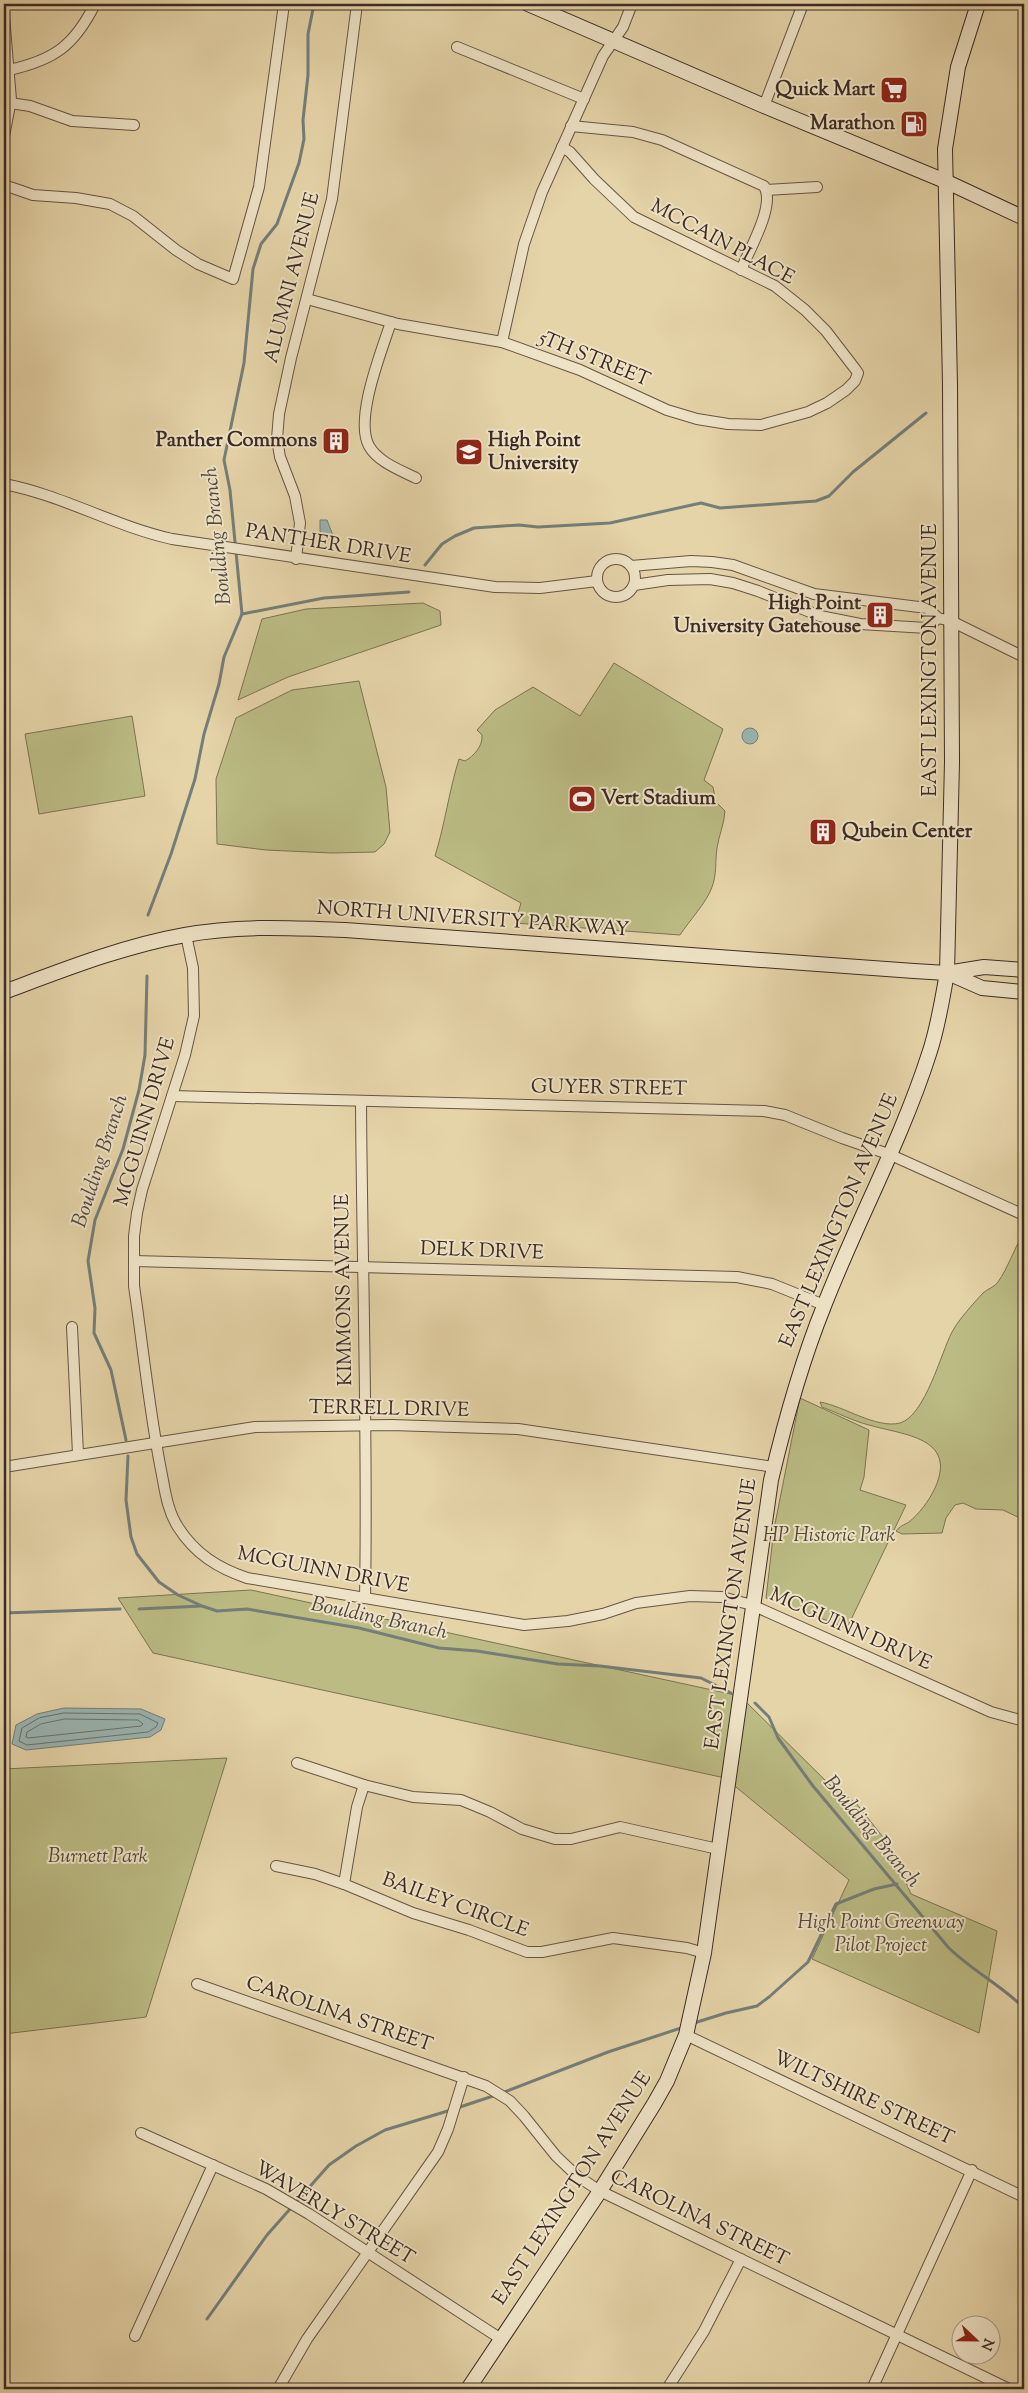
<svg xmlns="http://www.w3.org/2000/svg" width="1028" height="2393" font-family="'Sorts Mill Goudy',serif">
	<style>
		.green { fill: #bbbb83; stroke: #7c7354 }
		.water { fill: #9ab5b3; stroke: #747e7a }
		.lines { fill: none; stroke-linecap: round; stroke-linejoin: round }
		.shore { stroke: #6b706c; stroke-width: 1 }
		.stream { stroke: #747e7a; stroke-width: 3 }
		.minor-casing { stroke: #665546; stroke-width: 12 }
		.secondary-casing { stroke: #3c2b25; stroke-width: 16 }
		.minor { stroke: #eee3c6; stroke-width: 10 }
		.secondary { stroke: #eee3c6; stroke-width: 14 }
		.labels { text-anchor: middle; dominant-baseline: central; stroke-width: 4; stroke-linejoin: round; paint-order: stroke }
		.poi-label { font-size: 20px; font-weight: bold; fill: #3c2b25; stroke: #eee3c6; text-anchor: end }
		.street-label { font-size: 20px; fill: #3c2b25; stroke: #eee3c6 }
		.park-label { font-size: 20px; font-style: italic; fill: #554838; stroke: #eee3c6 }
		.water-label { font-size: 21px; font-style: italic; fill: #4f4741; stroke: #eee3c6 }
	</style>
	<rect width="100%" height="100%" fill="#e5d4a8"/>
	<filter id="stains"><feTurbulence type="fractalNoise" baseFrequency=".004" numOctaves="4"/><feColorMatrix values="0 0 0 0 .2 0 0 0 0 .09 0 0 0 0 .02 0 0 0 .5 -.17"/></filter>
	<radialGradient id="worn" r=".72"><stop offset=".6" stop-color="#630" stop-opacity="0"/><stop offset="1" stop-color="#630" stop-opacity=".3"/></radialGradient>
	<g class="green">
		<path d="M423,603L440,611L441,625L288,677L238,700L262,619L306,609Z"/>
		<path d="M614,663L723,729L704,780L713,787L716,802L725,811C724,825 719,835 717,848C715,861 717,874 712,887C707,902 689,921 680,935L515,923L521,903L435,856C445,824 449,791 459,759L465,761C474,756 483,746 482,735L477,730L495,710L533,687L580,716Z"/>
		<path d="M359,681L386,787L390,832L384,844L375,852L332,853L266,850L217,844L216,779L236,718L292,690Z"/>
		<path d="M132,716L145,796L39,814L25,734Z"/>
		<path d="M1023,1234L1024,1268L1021,1285L1024,1299V1520L1003,1510L976,1509L963,1503L955,1505L946,1518L942,1533L902,1534L896,1531C900,1526 904,1525 909,1522C919,1514 929,1501 935,1488C958,1437 903,1435 869,1425C853,1421 838,1413 822,1407L820,1402C844,1406 876,1429 900,1423C925,1416 941,1353 952,1332C959,1319 973,1304 983,1293C987,1289 995,1287 998,1282C1008,1268 1014,1249 1023,1234Z"/>
		<path d="M800,1398L869,1430L864,1477L860,1490L906,1505L847,1628L766,1598L774,1529Z"/>
		<path d="M251,1590L740,1696L831,1786L856,1803L890,1846L911,1894L997,1931L979,2033L812,1959L849,1880L725,1778L153,1653L118,1598Z"/>
		<path d="M227,1758L146,2017L4,2034V1769Z"/>
	</g>
	<g class="water">
		<path d="M320,520H327L334,538L327,540L320,531Z"/>
		<circle cx="750" cy="736" r="8"/>
		<path d="M64,1708L141,1709L165,1719L161,1730L150,1737L26,1750L12,1744L16,1725L37,1714Z"/>
	</g>
	<g class="lines">
		<g class="shore">
			<path d="M64,1713L140,1714L158,1723L156,1727L148,1732L27,1745L19,1741L22,1728L39,1718Z"/>
			<path d="M65,1719L138,1720L143,1724L141,1726L28,1738L26,1737L27,1732L41,1724Z"/>
		</g>
		<g class="stream">
			<path d="M425,565L442,544L455,536L474,528L519,525L538,527L610,523L701,503L720,508L816,501L829,496L853,472L926,413"/>
			<path d="M242,614L324,598L409,592"/>
			<path d="M148,915L171,854L195,779L204,734L219,684L224,657L242,614L230,490L224,460L244,363L253,269L261,244L277,224L299,163L304,139L303,120L308,75V34L314,4"/>
			<path d="M126,1440L111,1370L94,1333L95,1308L88,1261L95,1220L123,1149L139,1090L145,1055L147,976"/>
			<path d="M128,1456L126,1500L131,1537L137,1554L159,1582L178,1595L202,1606L217,1611L247,1609L359,1628L439,1648L477,1651L558,1664L600,1666L701,1678L731,1693"/>
			<path d="M139,1609L201,1606"/>
			<path d="M4,1613L120,1609"/>
			<path d="M755,1703L769,1717L778,1738L813,1786L948,1947C971,1970 1001,1985 1024,2008"/>
			<path d="M694,2023L726,2013L757,2006L769,1997L808,1962L836,1904L874,1889L897,1884"/>
			<path d="M502,2093L608,2052L684,2027"/>
			<path d="M457,2108L496,2095"/>
			<path d="M207,2319L267,2235L329,2165L356,2146L385,2130L451,2110"/>
		</g>
		<defs>
			<g id="minor">
				<path d="M4,16L11,100L4,136"/>
				<path d="M457,47L584,99"/>
				<path d="M9,70C54,60 74,46 95,4"/>
				<path d="M10,103L30,106L72,121L134,125"/>
				<path d="M764,106L803,4"/>
				<path d="M571,126L633,132L662,140L764,186C776,205 749,250 741,270"/>
				<path d="M4,185L33,195L76,198L110,204L133,216L176,250L198,264L233,279L259,187L284,4"/>
				<path d="M766,190L817,187"/>
				<path d="M307,299L398,324L502,342L580,370L667,410L697,419L728,424L761,425L808,412L827,403L846,390L855,381L858,373L856,370L826,331L805,310L775,286L634,217L594,179L570,152L562,147"/>
				<path d="M391,322C382,350 354,419 369,446C378,462 400,470 416,478"/>
				<path d="M502,342L524,244L542,192L603,56L623,27L632,4"/>
				<path d="M4,484C62,495 114,526 172,539L495,587L540,588L597,581"/>
				<circle cx="616" cy="578" r="19"/>
				<path d="M296,559L300,523L295,496L280,457L277,439L279,414L291,358L332,199L357,4"/>
				<path d="M631,566L691,561L712,562L733,565L814,594L927,608L938,618L951,621L1024,657"/>
				<path d="M634,585L668,580L710,579L733,583L758,591L820,616L860,624L927,628L938,618"/>
				<path d="M186,935L193,968L194,1016L185,1055L142,1190L137,1213L134,1236V1286C143,1347 149,1409 161,1470C165,1490 167,1510 178,1527C195,1554 218,1568 247,1578L524,1625L568,1621L603,1614L636,1603L690,1596L722,1597L752,1605L991,1712L1024,1721"/>
				<path d="M172,1096L764,1111L785,1115L842,1138L891,1155L1024,1215"/>
				<path d="M361,1101C362,1267 368,1433 365,1598"/>
				<path d="M134,1261L737,1277L772,1284L824,1305"/>
				<path d="M72,1327L78,1454"/>
				<path d="M4,1467L255,1427L391,1425L518,1429L774,1467"/>
				<path d="M297,1763L364,1785"/>
				<path d="M276,1866L315,1874L344,1884"/>
				<path d="M704,1953L687,1948L613,1938L542,1952H527L469,1930L413,1913L344,1884L357,1807L364,1785L413,1797L461,1800L490,1812L522,1829L555,1839H571L620,1827L718,1849"/>
				<path d="M197,1984L486,2086L510,2101L524,2116L556,2156L577,2176L600,2191L1009,2389"/>
				<path d="M686,2035L1024,2197"/>
				<path d="M141,2133L266,2189L309,2214L501,2339"/>
				<path d="M135,2336L213,2165"/>
				<path d="M278,2389L307,2339L438,2152L448,2129L464,2077"/>
				<path d="M667,2389L704,2331L741,2259"/>
				<path d="M872,2389L972,2170"/>
			</g>
			<g id="secondary">
				<path d="M528,4L764,106L945,181L1024,218"/>
				<path d="M948,973L982,988L1024,992"/>
				<path d="M4,992C63,970 123,946 185,935C238,925 291,928 345,930L914,971L947,973L984,967L1024,970"/>
				<path d="M468,2389L600,2191L654,2104L667,2081L686,2035L704,1953L771,1480C785,1421 801,1363 824,1306C857,1221 901,1141 929,1054C938,1028 942,1000 947,973L952,762L950,384L945,149L958,67L978,4"/>
			</g>
		</defs>
		<use href="#minor" class="minor-casing"/>
		<use href="#secondary" class="secondary-casing"/>
		<use href="#minor" class="minor"/>
		<use href="#secondary" class="secondary"/>
	</g>
	<defs>
		<symbol id="supermarket-square" viewBox="-11 -11 22 22"><rect x="-9" y="-9" width="18" height="18" rx="4" fill="#8f2418" stroke="#eee3c6"/><path d="M-6-5.5h2.5l.6 2H6L4.5 2H-2.5L-4.4-4H-6ZM-1.5 3.2a1.3 1.3 0 1 0 .1 0ZM3 3.2a1.3 1.3 0 1 0 .1 0Z" fill="#fff"/></symbol>
		<symbol id="fuel-square" viewBox="-11 -11 22 22"><rect x="-9" y="-9" width="18" height="18" rx="4" fill="#8f2418" stroke="#eee3c6"/><path d="M-5.5-6h7V0h2V4h1.3V-2.5L3-4.5l.8-.8L6-3V5H2.5V1h-1V6h-7ZM-4.2-4.7v3.2H.2V-4.7Z" fill="#fff"/></symbol>
		<symbol id="building-square" viewBox="-11 -11 22 22"><rect x="-9" y="-9" width="18" height="18" rx="4" fill="#8f2418" stroke="#eee3c6"/><path d="M-4-6H4V6H1V3H-1V6H-4ZM-2.5-4.3h1.7v1.8h-1.7ZM.8-4.3h1.7v1.8H.8ZM-2.5-1h1.7V.8h-1.7ZM.8-1h1.7V.8H.8Z" fill="#fff"/></symbol>
		<symbol id="university-square" viewBox="-11 -11 22 22"><rect x="-9" y="-9" width="18" height="18" rx="4" fill="#8f2418" stroke="#eee3c6"/><path d="M0-5L7-2L0 1L-7-2ZM-4 1L0 2.5L4 1V4Q0 6-4 4Z" fill="#fff"/></symbol>
		<symbol id="stadium-square" viewBox="-11 -11 22 22"><rect x="-9" y="-9" width="18" height="18" rx="4" fill="#8f2418" stroke="#eee3c6"/><path d="M0-5a6.5 5 0 1 0 0 10a6.5 5 0 1 0 0-10ZM-3.5-1.8h7v3.6h-7Z" fill="#fff"/></symbol>
	</defs>
	<g fill-rule="evenodd">
		<use href="#supermarket-square" x="878" y="74" width="32" height="32"/>
		<use href="#fuel-square" x="898" y="108" width="32" height="32"/>
		<use href="#building-square" x="320" y="425" width="32" height="32"/>
		<use href="#university-square" x="453" y="436" width="32" height="32"/>
		<use href="#building-square" x="864" y="599" width="32" height="32"/>
		<use href="#stadium-square" x="566" y="783" width="32" height="32"/>
		<use href="#building-square" x="807" y="816" width="32" height="32"/>
	</g>
	<g class="labels">
		<g class="poi-label">
			<text x="875" y="90">Quick Mart</text>
			<text x="895" y="124">Marathon</text>
			<text x="317" y="441">Panther Commons</text>
			<text x="488" y="441" text-anchor="start">High Point<tspan x="488" dy="23">University</tspan></text>
			<text x="861" y="604">High Point<tspan x="861" dy="23">University Gatehouse</tspan></text>
			<text x="601" y="799" text-anchor="start">Vert Stadium</text>
			<text x="842" y="832" text-anchor="start">Qubein Center</text>
		</g>
		<g class="street-label">
			<text transform="translate(722 243) rotate(28)">MCCAIN PLACE</text>
			<text transform="translate(293 278) rotate(-76)">ALUMNI AVENUE</text>
			<text transform="translate(594 360) rotate(22)">5TH STREET</text>
			<text transform="translate(328 545) rotate(9)">PANTHER DRIVE</text>
			<text transform="translate(931 660) rotate(-90)">EAST LEXINGTON AVENUE</text>
			<text transform="translate(473 920) rotate(4)">NORTH UNIVERSITY PARKWAY</text>
			<text transform="translate(609 1089) rotate(1)">GUYER STREET</text>
			<text transform="translate(146 1122) rotate(-74)">MCGUINN DRIVE</text>
			<text transform="translate(840 1221) rotate(-67)">EAST LEXINGTON AVENUE</text>
			<text transform="translate(482 1252) rotate(2)">DELK DRIVE</text>
			<text transform="translate(345 1290) rotate(-91)">KIMMONS AVENUE</text>
			<text transform="translate(389 1410) rotate(1)">TERRELL DRIVE</text>
			<text transform="translate(323 1571) rotate(11)">MCGUINN DRIVE</text>
			<text transform="translate(732 1614) rotate(-82)">EAST LEXINGTON AVENUE</text>
			<text transform="translate(850 1630) rotate(24)">MCGUINN DRIVE</text>
			<text transform="translate(455 1906) rotate(20)">BAILEY CIRCLE</text>
			<text transform="translate(339 2015) rotate(19)">CAROLINA STREET</text>
			<text transform="translate(863 2099) rotate(25)">WILTSHIRE STREET</text>
			<text transform="translate(573 2189) rotate(-57)">EAST LEXINGTON AVENUE</text>
			<text transform="translate(334 2214) rotate(31)">WAVERLY STREET</text>
			<text transform="translate(699 2219) rotate(26)">CAROLINA STREET</text>
		</g>
		<g class="park-label">
			<text x="829" y="1536">HP Historic Park</text>
			<text x="98" y="1857">Burnett Park</text>
			<text x="881" y="1923">High Point Greenway<tspan x="881" dy="23">Pilot Project</tspan></text>
		</g>
		<g class="water-label">
			<text transform="translate(218 536) rotate(-96)">Boulding Branch</text>
			<text transform="translate(101 1161) rotate(-72)">Boulding Branch</text>
			<text transform="translate(379 1619) rotate(12)">Boulding Branch</text>
			<text transform="translate(871 1832) rotate(50)">Boulding Branch</text>
		</g>
	</g>
	<rect width="1028" height="2393" fill="none" stroke="#e5d4a8" stroke-width="20"/>
	<rect x="5" y="5" width="1018" height="2383" fill="none" stroke="#3c2b25" stroke-width="2.5"/>
	<rect x="10" y="10" width="1008" height="2373" fill="none" stroke="#3c2b25"/>
	<g transform="translate(976 2340) rotate(112)"><circle r="24" fill="#eee3c6" stroke="#a79986"/>
	<path d="M0-4L9 19L0 12L-9 19Z" fill="#8f2418"/>
	<text y="-8" font-size="14" font-weight="bold" text-anchor="middle" fill="#3c2b25">N</text>
	</g>
	<rect width="100%" height="100%" filter="url(#stains)"/>
	<rect width="100%" height="100%" fill="url(#worn)"/>
</svg>
